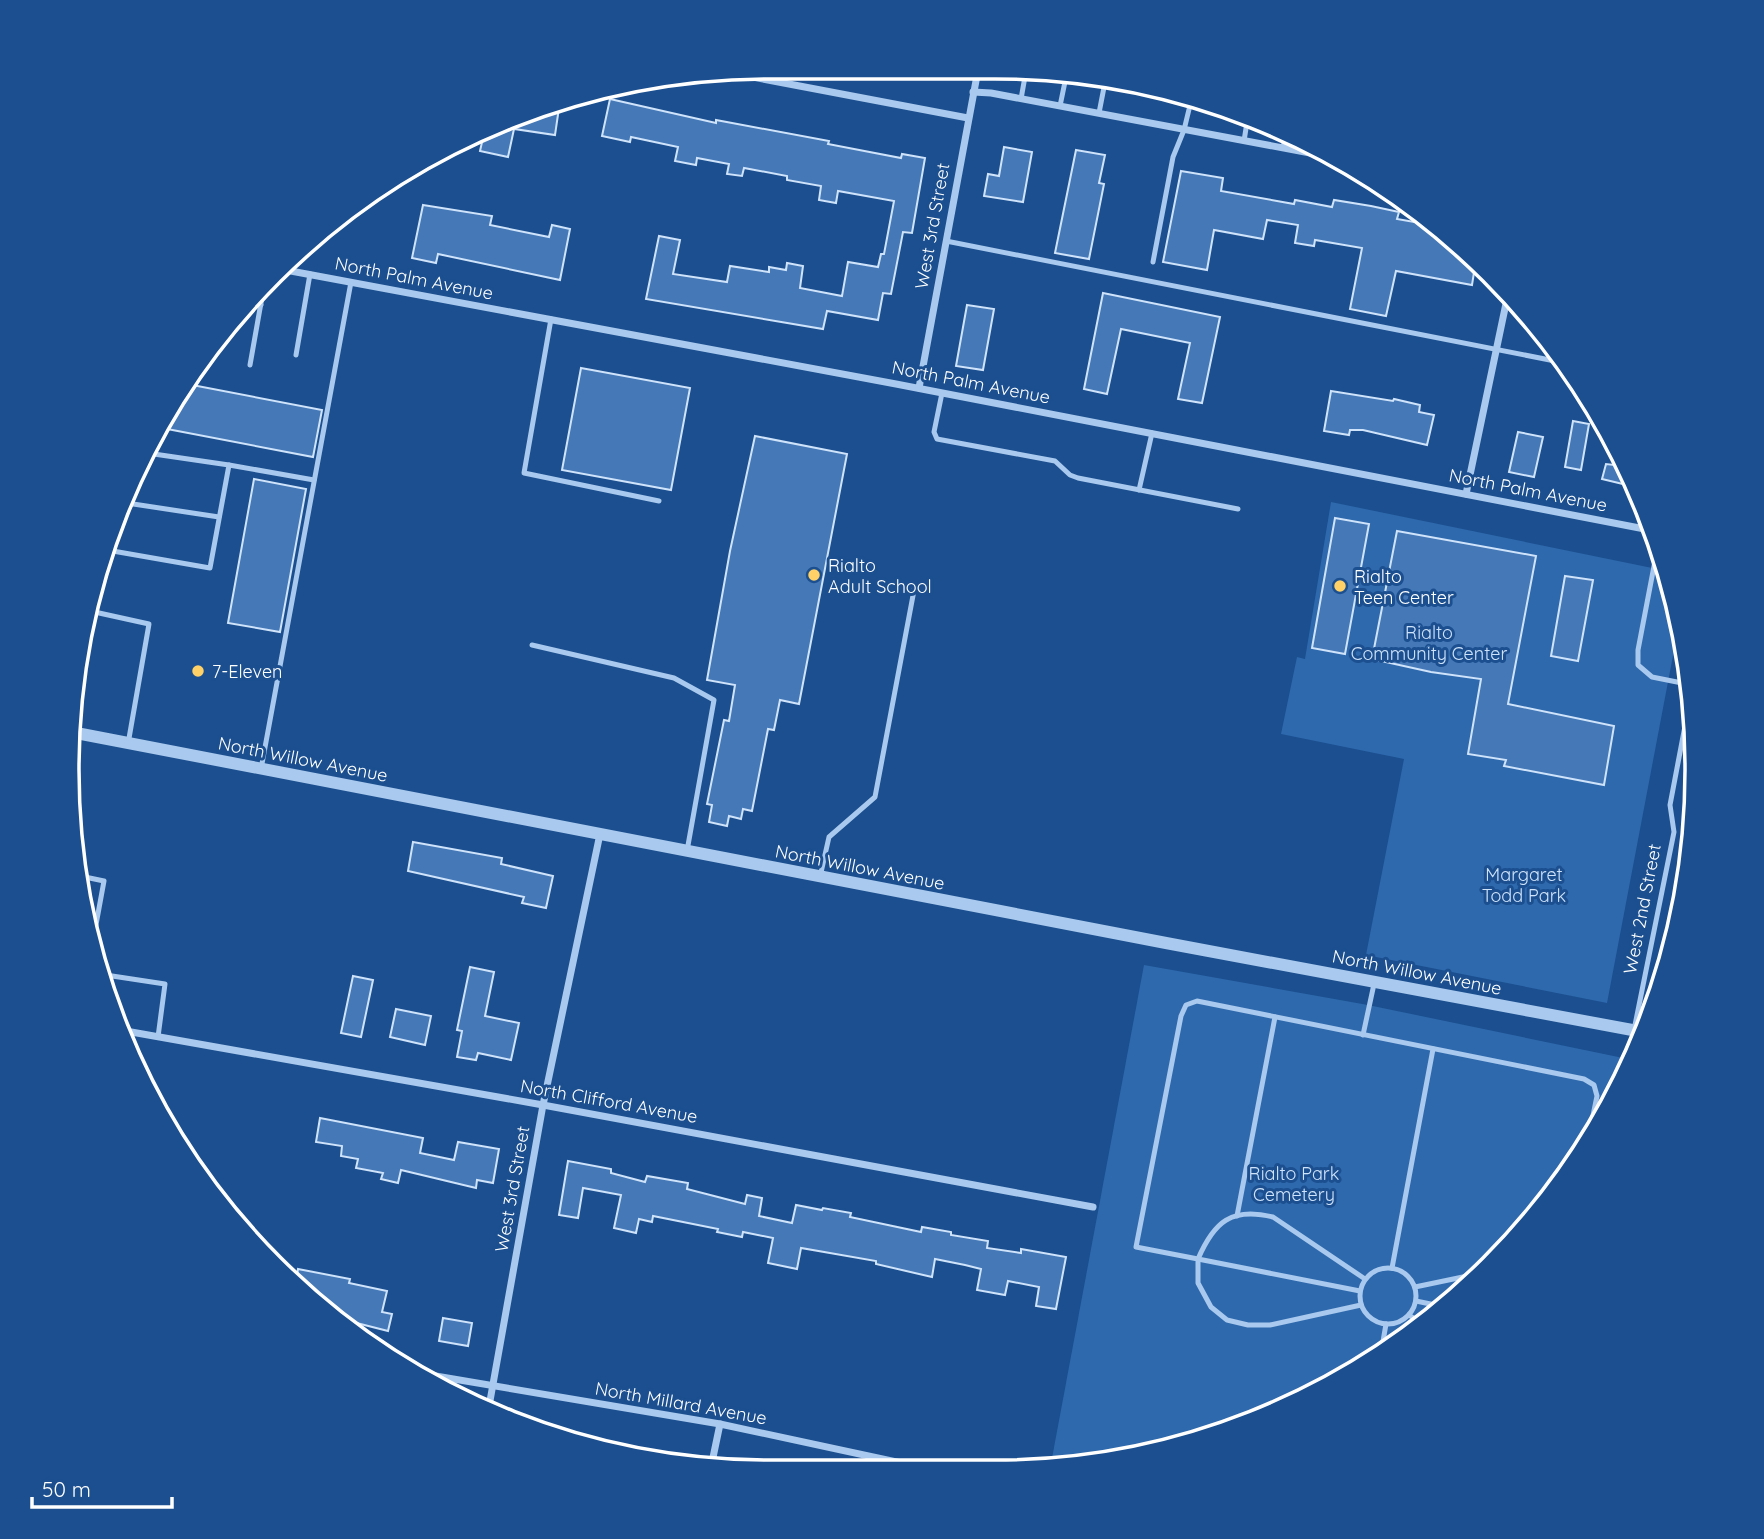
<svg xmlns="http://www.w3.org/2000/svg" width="1764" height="1539" font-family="Quicksand,sans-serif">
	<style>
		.green { fill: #2e69ad }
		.building { fill: #4478b7; stroke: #cfe3fa; stroke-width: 2 }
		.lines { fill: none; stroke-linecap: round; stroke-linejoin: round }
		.service { stroke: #a9c9ee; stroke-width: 5 }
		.minor { stroke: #a9c9ee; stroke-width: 7 }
		.tertiary { stroke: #a9c9ee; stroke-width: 12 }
		.poi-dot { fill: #ffd166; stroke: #1b4f8f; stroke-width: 2.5 }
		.labels { text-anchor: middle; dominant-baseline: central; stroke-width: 6; stroke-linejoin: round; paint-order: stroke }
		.street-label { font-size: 18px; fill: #fff; stroke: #1b4f8f }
		.poi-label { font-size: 18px; fill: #fff; stroke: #1b4f8f; text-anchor: start }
		.park-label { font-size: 18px; fill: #cfe3fa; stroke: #1b4f8f }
		.rim { fill: none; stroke: #fff; stroke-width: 3.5 }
	</style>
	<rect width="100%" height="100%" fill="#1b4f8f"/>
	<g class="green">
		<path d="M1331,502L1667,571L1679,624L1607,1003L1366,955L1404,759L1281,734L1297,657L1305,659Z"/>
		<path d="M1144,965L1368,1005L1633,1060L1625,1081L1552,1198L1458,1298L1346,1379L1220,1435L1050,1469Z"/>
	</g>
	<g class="building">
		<path d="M610,99L716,123V120L829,141L828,144L901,158L902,154L925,158L912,233L903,232L891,294L883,293L878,320L827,311L823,329L646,299L659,236L680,240L673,274L727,282L730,266L769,272V267L786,270L787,263L803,266L800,288L842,296L848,262L878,267L881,254H884L894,201L838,191L836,203L819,200L821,186L787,180V176L744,168L742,176L727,174L729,164L697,158L696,165L675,161L678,147L631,137L630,142L602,136Z"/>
		<path d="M560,101L555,135L514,129L508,157L480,151L485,129Z"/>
		<path d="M1004,147L1032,152L1023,202L984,196L988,174L999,176Z"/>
		<path d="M1076,150L1105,155L1099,183L1104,184L1089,259L1055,253Z"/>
		<path d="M1181,171L1223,178L1221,191L1294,204L1295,200L1332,207L1334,200L1371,206L1399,212L1397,219L1437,226L1458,241L1476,260L1472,285L1396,271L1386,316L1350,309L1362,248L1315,240L1314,246L1295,243L1298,225L1267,220L1263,239L1214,230L1207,270L1163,262Z"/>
		<path d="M423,205L492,216L490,225L549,237L552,225L570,229L560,280L438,254L436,263L412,258Z"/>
		<path d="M1103,293L1220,317L1202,403L1178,399L1190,343L1121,329L1107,394L1084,389Z"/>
		<path d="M967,305L994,309L983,370L956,366Z"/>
		<path d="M581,368L690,388L671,490L562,470Z"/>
		<path d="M187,384L322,410L313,457L162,428Z"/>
		<path d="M1331,391L1393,401L1394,399L1420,405L1419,412L1434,415L1427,445L1363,430H1350L1349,435L1324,431Z"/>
		<path d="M1573,421L1589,424L1581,470L1565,467Z"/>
		<path d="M1518,432L1543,437L1534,477L1509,472Z"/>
		<path d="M755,436L847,454L799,704L780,700L774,730L768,729L752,811L743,809L741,819L729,816L727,826L709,822L712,805L707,804L724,720L729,721L735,685L707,680L730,551Z"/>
		<path d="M1618,447L1630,471L1627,485L1602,479L1606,464L1614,465Z"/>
		<path d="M254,479L306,489L280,632L228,623Z"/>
		<path d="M1335,518L1369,524L1345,654L1312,648Z"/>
		<path d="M1397,531L1536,556L1508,704L1614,726L1604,785L1504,766L1506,760L1468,754L1481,679L1431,672L1372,659Z"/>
		<path d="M1565,576L1593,580L1578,661L1551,656Z"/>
		<path d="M413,842L502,858L501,864L553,876L546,908L522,903L524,897L408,871Z"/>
		<path d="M470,967L494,972L485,1016L519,1023L511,1060L478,1053L476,1060L457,1057L462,1031L457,1030Z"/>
		<path d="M353,976L373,980L361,1037L341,1033Z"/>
		<path d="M396,1009L431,1016L425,1045L390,1037Z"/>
		<path d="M320,1118L423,1138L420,1153L454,1160L458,1142L499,1149L493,1183L477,1180L476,1188L401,1170L398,1183L381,1179L383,1173L356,1168L358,1159L341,1156L342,1146L316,1142Z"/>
		<path d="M568,1161L611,1169V1173L645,1182L647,1176L688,1183L687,1189L745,1204L747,1195L762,1198L759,1216L792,1223L796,1205L822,1210L823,1208L851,1213L850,1217L921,1232L922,1227L951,1232V1235L988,1241L987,1248L1021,1253V1249L1066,1257L1056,1309L1036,1306L1039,1287L1008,1281L1005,1295L977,1290L981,1269L965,1265L935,1259L932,1277L876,1264V1261L801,1248L797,1269L768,1263L773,1238L743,1232L742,1237L717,1232L718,1229L653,1216L652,1222L639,1219L636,1233L614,1228L621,1195L583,1188L578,1218L559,1215Z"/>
		<path d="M298,1269L350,1279L349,1283L387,1291L382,1312L392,1314L388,1331L337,1318L296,1282Z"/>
		<path d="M443,1318L472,1323L468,1346L439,1341Z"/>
	</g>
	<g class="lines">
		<g class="service">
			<path d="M1021,99L1026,71"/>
			<path d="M1060,106L1067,72"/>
			<path d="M1099,113L1106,77"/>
			<path d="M1244,141L1248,116"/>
			<path d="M1283,148L1286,133"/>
			<path d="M946,241L1565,363"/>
			<path d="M1153,262L1173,157L1184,130L1192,97"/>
			<path d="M291,271L293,254"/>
			<path d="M250,301L261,305"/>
			<path d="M551,319L524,473L659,501"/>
			<path d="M296,355L310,274"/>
			<path d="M250,365L264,286"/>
			<path d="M942,393L934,432L937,439L1055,461L1070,475L1078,478L1238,509"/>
			<path d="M229,465L314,480"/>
			<path d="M1139,490L1152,433"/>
			<path d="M120,502L219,517"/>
			<path d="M1659,540L1638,650V665L1652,677L1692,685"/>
			<path d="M107,550L210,568L229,465L147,453"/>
			<path d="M90,611L149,624L128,744"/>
			<path d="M532,645L674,678L714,700L687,851"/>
			<path d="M261,769L351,282"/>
			<path d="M80,876L104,881L93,941"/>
			<path d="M820,877L829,837L875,797L915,585"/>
			<path d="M99,974L165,984L158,1037"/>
			<path d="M1634,1030L1674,832L1670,805L1685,726L1693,712"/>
			<path d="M1363,1035L1374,984"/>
			<path d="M1237,1216L1275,1017"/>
			<circle cx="1388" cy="1296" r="28"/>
			<path d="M1392,1268L1433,1049"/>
			<path d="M1415,1287L1482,1273"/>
			<path d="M1360,1291L1198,1259C1214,1222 1231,1207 1273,1217L1365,1279"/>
			<path d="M1416,1301L1445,1307"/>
			<path d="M1361,1305L1270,1325H1248L1227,1320L1211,1307L1198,1283V1259L1136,1247L1181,1016L1186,1005L1197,1001L1584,1079L1594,1085L1597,1096L1588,1140"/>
			<path d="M1409,1315L1422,1324"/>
			<path d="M1381,1353L1386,1324"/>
		</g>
		<g class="minor">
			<path d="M726,72L968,118"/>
			<path d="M973,92L991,93L1342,159"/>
			<path d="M280,269L896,384L1655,531"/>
			<path d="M919,388L978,70"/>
			<path d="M1466,494L1508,294"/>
			<path d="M120,1030L543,1105L1093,1207"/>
			<path d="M412,1372L720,1424L943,1472"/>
			<path d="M488,1412L543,1105L600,834"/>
			<path d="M711,1467L720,1424"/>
		</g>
		<path class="tertiary" d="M71,732L1166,943L1643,1032"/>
	</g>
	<g class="poi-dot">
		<circle cx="814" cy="575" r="7"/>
		<circle cx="1340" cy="586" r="7"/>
		<circle cx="198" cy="671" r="7"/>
	</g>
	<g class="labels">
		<g class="street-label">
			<text transform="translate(932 226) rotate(-80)">West 3rd Street</text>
			<text transform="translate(414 278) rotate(11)">North Palm Avenue</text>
			<text transform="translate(971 382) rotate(11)">North Palm Avenue</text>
			<text transform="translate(1528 490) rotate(11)">North Palm Avenue</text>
			<text transform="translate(303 759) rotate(11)">North Willow Avenue</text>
			<text transform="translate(860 867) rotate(11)">North Willow Avenue</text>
			<text transform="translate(1642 909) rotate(-79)">West 2nd Street</text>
			<text transform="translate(1417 972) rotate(11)">North Willow Avenue</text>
			<text transform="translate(609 1101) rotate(10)">North Clifford Avenue</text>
			<text transform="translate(512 1189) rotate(-80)">West 3rd Street</text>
			<text transform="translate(681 1403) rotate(10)">North Millard Avenue</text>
		</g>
		<g class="poi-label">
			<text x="828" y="565">Rialto<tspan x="828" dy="21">Adult School</tspan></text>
			<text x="1354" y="576">Rialto<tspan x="1354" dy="21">Teen Center</tspan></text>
			<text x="212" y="671">7-Eleven</text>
		</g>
		<g class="park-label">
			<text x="1429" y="632">Rialto<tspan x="1429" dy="21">Community Center</tspan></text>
			<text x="1524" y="874">Margaret<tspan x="1524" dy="21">Todd Park</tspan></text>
			<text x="1294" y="1173">Rialto Park<tspan x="1294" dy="21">Cemetery</tspan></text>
		</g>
	</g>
	<path d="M0 0H1764V1539H0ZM769 79H995A690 690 0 0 1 1685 769V770A690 690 0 0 1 995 1460H769A690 690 0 0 1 79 770V769A690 690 0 0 1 769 79Z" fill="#1b4f8f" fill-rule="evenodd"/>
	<path class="rim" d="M769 79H995A690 690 0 0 1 1685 769V770A690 690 0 0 1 995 1460H769A690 690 0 0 1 79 770V769A690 690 0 0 1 769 79Z"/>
	<path d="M32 1497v10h140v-10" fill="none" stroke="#ffffff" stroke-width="3.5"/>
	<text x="42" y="1497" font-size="21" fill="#ffffff" stroke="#1b4f8f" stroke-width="5" paint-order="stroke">50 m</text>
</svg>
